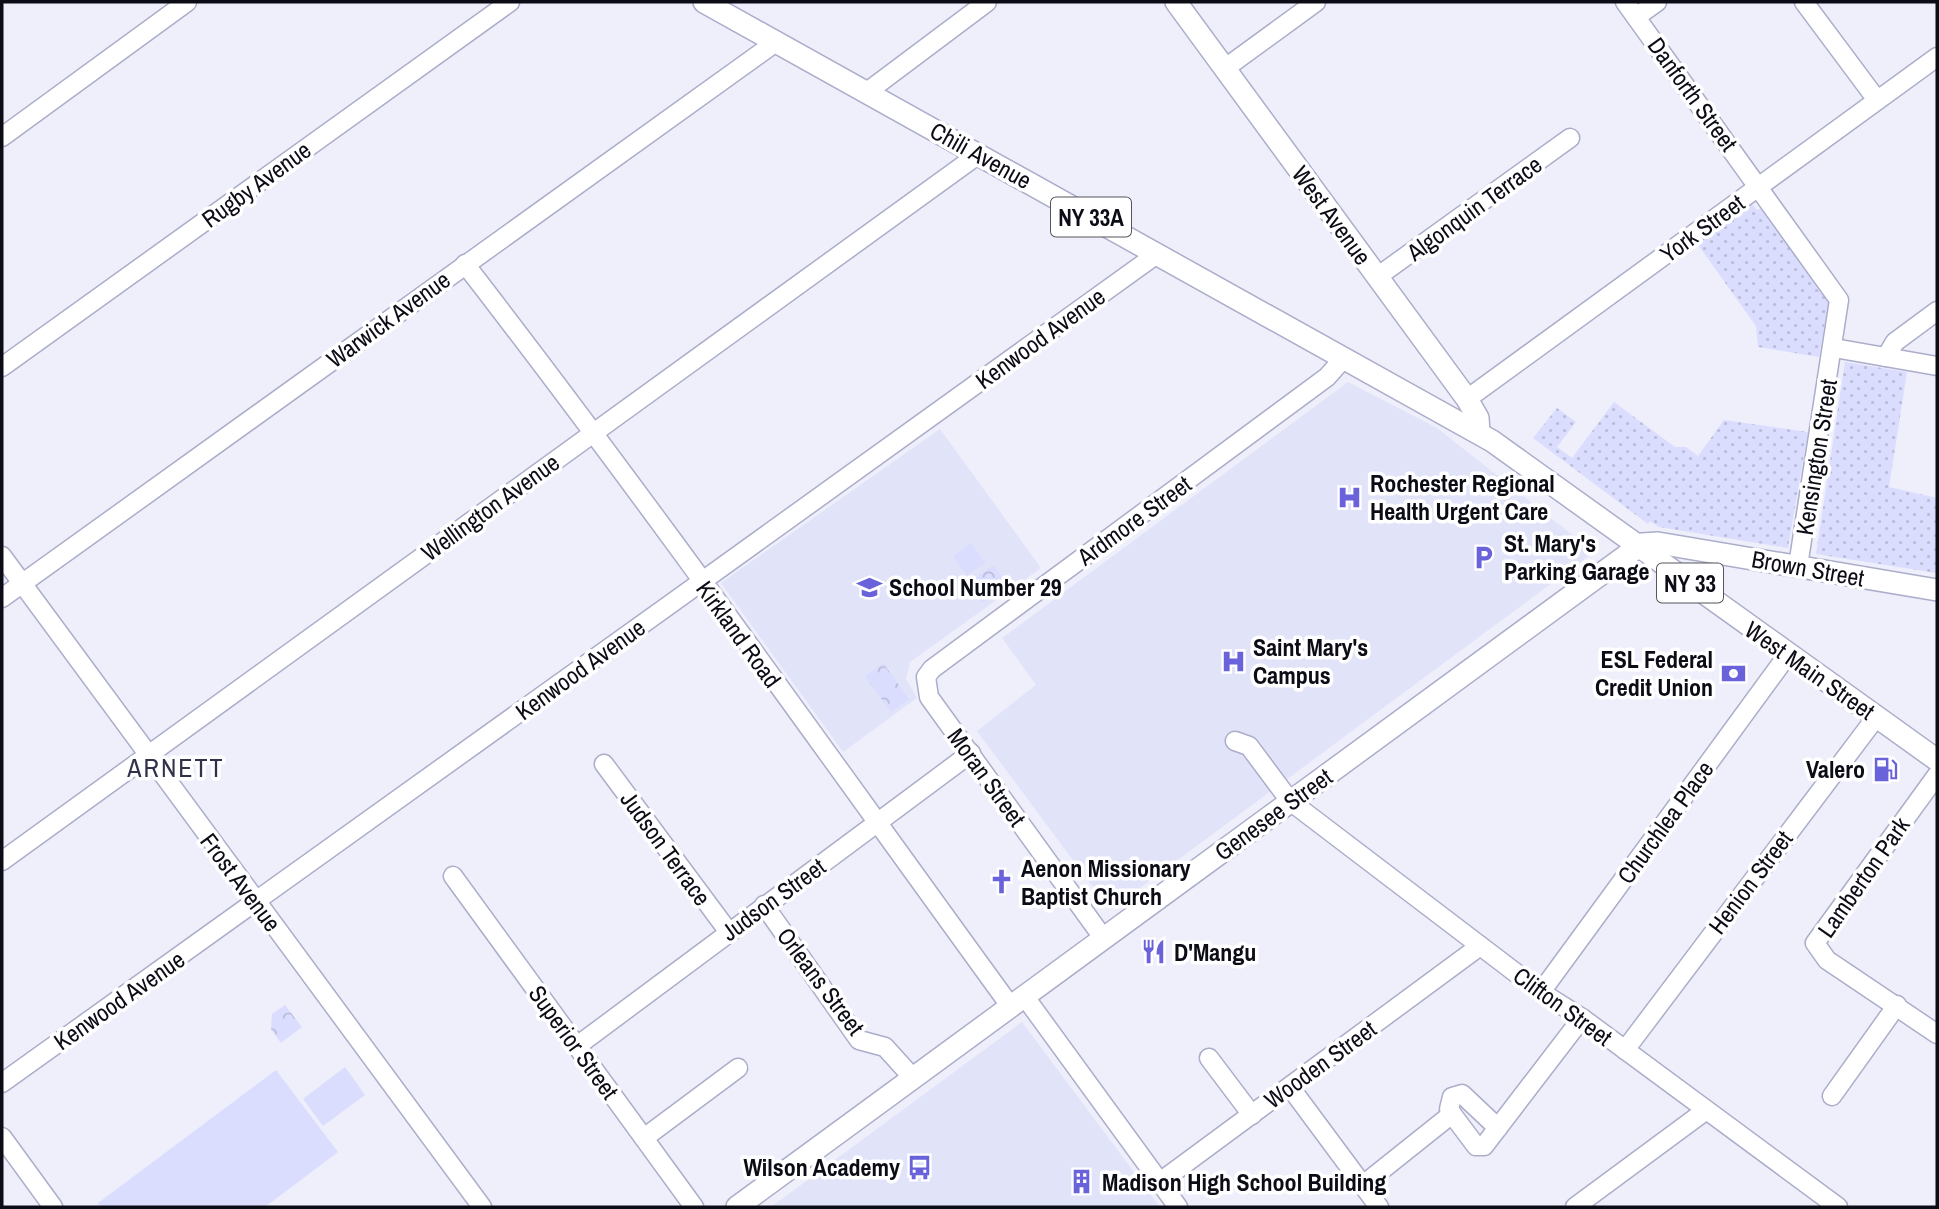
<svg xmlns="http://www.w3.org/2000/svg" width="1939" height="1209" font-family="'Archivo Narrow',sans-serif">
	<style>
		.built { fill: #e1e3f9 }
		.grass { fill: url(#grass-dots) }
		.park { fill: url(#park-crowns) }
		.garden { fill: #daddfe }
		.lines { fill: none; stroke-linecap: round; stroke-linejoin: round }
		.minor-casing { stroke: #abadca; stroke-width: 21 }
		.major-casing { stroke: #abadca; stroke-width: 24 }
		.minor { stroke: #fff; stroke-width: 18 }
		.major { stroke: #fff; stroke-width: 21 }
		.labels { text-anchor: middle; dominant-baseline: central; stroke-width: 7; stroke-linejoin: round; paint-order: stroke }
		.shield { fill: #fff; stroke: #55555c; stroke-width: 2 }
		.shield-label { font-size: 23px; font-weight: bold; fill: #0c0c16 }
		.street-label { font-size: 24px; fill: #0c0c16; stroke: #fff }
		.poi-label { font-size: 24px; font-weight: bold; fill: #0c0c16; stroke: #fff; text-anchor: start }
		.neighbourhood-label { font-size: 26px; letter-spacing: 2px; fill: #313249; stroke: #fff }
	</style>
	<defs>
		<pattern id="grass-dots" width="8" height="8" patternUnits="userSpaceOnUse" patternTransform="scale(1.75)"><rect width="8" height="8" fill="#daddfe"/><path d="M2 2h.1M6 6h.1" fill="none" stroke="#babcd9" stroke-width="1.8" stroke-linecap="round"/></pattern>
		<pattern id="park-crowns" width="20" height="18" patternUnits="userSpaceOnUse" patternTransform="scale(1.75)"><rect width="20" height="18" fill="#daddfe"/><path d="M2 6a3 3 0 1 1 6 0M12 15a3 3 0 1 1 6 0" fill="none" stroke="#babcd9"/></pattern>
	</defs>
	<rect width="100%" height="100%" fill="#eeeffb"/>
	<g class="built">
		<path d="M1348,382L1437,428L1594,552L1110,910L977,731L1036,685L1002,638Z"/>
		<path d="M940,429L1041,568L910,662L906,679L917,698L843,752L721,583Z"/>
		<path d="M1022,1022L1160,1207H771Z"/>
	</g>
	<g class="grass">
		<path d="M1750,202L1757,210L1764,207L1829,299L1819,357L1758,347L1756,326L1696,242Z"/>
		<path d="M1845,362L1907,372L1889,487L1937,498L1936,573L1816,554Z"/>
		<path d="M1614,402L1675,447H1686L1698,456L1724,420L1808,432L1788,548L1659,527L1650,521L1648,524L1533,438L1557,408L1576,422L1557,447L1572,458Z"/>
	</g>
	<g class="park">
		<path d="M994,565L1008,586L982,603L969,582Z"/>
		<path d="M883,663L909,699L891,712L865,676Z"/>
		<path d="M285,1005L302,1027L281,1043L271,1029L272,1014Z"/>
	</g>
	<g class="garden">
		<path d="M971,543L985,563L967,575L953,556Z"/>
		<path d="M345,1067L365,1095L323,1126L303,1099Z"/>
		<path d="M276,1070L338,1152L265,1207H100L98,1203Z"/>
	</g>
	<g class="lines">
		<defs>
			<g id="minor">
				<path d="M1625,2L1839,300L1798,566"/>
				<path d="M1804,2L1877,100"/>
				<path d="M1636,17L1657,2"/>
				<path d="M1224,69L1316,2"/>
				<path d="M867,92L987,2"/>
				<path d="M2,137L187,2"/>
				<path d="M465,264C653,507 830,758 1011,1007"/>
				<path d="M1377,277L1570,138"/>
				<path d="M1834,348L1937,366"/>
				<path d="M1886,357L1895,342L1937,311"/>
				<path d="M2,367L510,2"/>
				<path d="M1467,399L1937,57"/>
				<path d="M2,556L482,1207"/>
				<path d="M2,598L776,42"/>
				<path d="M1235,741L1249,746L1290,801L1541,992L1582,1018L1838,1207"/>
				<path d="M604,764L728,931"/>
				<path d="M1937,775L1815,943L1827,960L1937,1034"/>
				<path d="M2,861L979,154"/>
				<path d="M453,876L694,1207"/>
				<path d="M764,905L859,1040L885,1047L913,1078"/>
				<path d="M1104,939L929,697L926,677L932,669L1327,377L1344,358"/>
				<path d="M1541,992L1789,653"/>
				<path d="M1025,997L1178,1207"/>
				<path d="M577,1046L971,753"/>
				<path d="M1625,1050L1877,716"/>
				<path d="M1209,1058L1252,1115"/>
				<path d="M2,1083C388,809 772,530 1157,254"/>
				<path d="M1290,1087L1379,1207"/>
				<path d="M1832,1096L1897,1005"/>
				<path d="M1452,1114L1449,1109L1452,1097L1462,1094L1498,1128"/>
				<path d="M2,1137L53,1207"/>
				<path d="M644,1138L738,1068"/>
				<path d="M1160,1182L1480,946"/>
				<path d="M1363,1185L1452,1114L1476,1146H1484L1582,1018"/>
				<path d="M1575,1207L1705,1111"/>
			</g>
			<g id="major">
				<path d="M704,2L1492,441L1937,760"/>
				<path d="M1176,2L1467,399L1478,418L1479,432"/>
				<path d="M737,1207L1642,544L1658,543L1937,590"/>
			</g>
		</defs>
		<use href="#minor" class="minor-casing"/>
		<use href="#major" class="major-casing"/>
		<use href="#minor" class="minor"/>
		<use href="#major" class="major"/>
	</g>
	<defs>
		<symbol id="hospital-bare" viewBox="-9 -9 18 18"><path d="M-5-5h3v3.5h4V-5h3V5h-3V1.5h-4V5h-3Z" fill="#6a62db" stroke="#fff" stroke-width="2.5" paint-order="stroke"/></symbol>
		<symbol id="parking-bare" viewBox="-9 -9 18 18"><path d="M-3.5-5.5H1a3.5 3.5 0 0 1 0 7H-1V5.5H-3.5ZM-1-3.4V-.6H.8a1.4 1.4 0 0 0 0-2.8Z" fill="#6a62db" stroke="#fff" stroke-width="2.5" paint-order="stroke"/></symbol>
		<symbol id="school-bare" viewBox="-9 -9 18 18"><path d="M0-5L7-2L0 1L-7-2ZM-4 1L0 2.5L4 1V4Q0 6-4 4Z" fill="#6a62db" stroke="#fff" stroke-width="2.5" paint-order="stroke"/></symbol>
		<symbol id="bank-bare" viewBox="-9 -9 18 18"><path d="M-6-4H6V4H-6ZM0-2.3a2.3 2.3 0 1 0 0 4.6a2.3 2.3 0 1 0 0-4.6Z" fill="#6a62db" stroke="#fff" stroke-width="2.5" paint-order="stroke"/></symbol>
		<symbol id="fuel-bare" viewBox="-9 -9 18 18"><path d="M-5.5-6h7V0h2V4h1.3V-2.5L3-4.5l.8-.8L6-3V5H2.5V1h-1V6h-7ZM-4.2-4.7v3.2H.2V-4.7Z" fill="#6a62db" stroke="#fff" stroke-width="2.5" paint-order="stroke"/></symbol>
		<symbol id="church-bare" viewBox="-9 -9 18 18"><path d="M-1.2-6h2.4v3.5h3.3v2.4h-3.3V6h-2.4V-.1h-3.3v-2.4h3.3Z" fill="#6a62db" stroke="#fff" stroke-width="2.5" paint-order="stroke"/></symbol>
		<symbol id="restaurant-bare" viewBox="-9 -9 18 18"><path d="M-5-6h1v4h1v-4h1v4h1v-4h1v5L-1.5 .5V6h-2V.5L-5-1ZM5-6V6H3V1.5H1.5Q1.5-4 5-6Z" fill="#6a62db" stroke="#fff" stroke-width="2.5" paint-order="stroke"/></symbol>
		<symbol id="bus-bare" viewBox="-9 -9 18 18"><path d="M-5-6H5V4H4V6H2V4H-2V6H-4V4H-5ZM-3.5-4V0h7V-4ZM-3.5 1.2v1.5H-2V1.2ZM2 1.2v1.5H3.5V1.2Z" fill="#6a62db" stroke="#fff" stroke-width="2.5" paint-order="stroke"/></symbol>
		<symbol id="building-bare" viewBox="-9 -9 18 18"><path d="M-4-6H4V6H1V3H-1V6H-4ZM-2.5-4.3h1.7v1.8h-1.7ZM.8-4.3h1.7v1.8H.8ZM-2.5-1h1.7V.8h-1.7ZM.8-1h1.7V.8H.8Z" fill="#6a62db" stroke="#fff" stroke-width="2.5" paint-order="stroke"/></symbol>
	</defs>
	<g fill-rule="evenodd">
		<use href="#hospital-bare" x="1332" y="480" width="35" height="35"/>
		<use href="#parking-bare" x="1466" y="540" width="35" height="35"/>
		<use href="#school-bare" x="852" y="570" width="35" height="35"/>
		<use href="#hospital-bare" x="1216" y="644" width="35" height="35"/>
		<use href="#bank-bare" x="1716" y="656" width="35" height="35"/>
		<use href="#fuel-bare" x="1868" y="752" width="35" height="35"/>
		<use href="#church-bare" x="984" y="864" width="35" height="35"/>
		<use href="#restaurant-bare" x="1136" y="934" width="35" height="35"/>
		<use href="#bus-bare" x="902" y="1150" width="35" height="35"/>
		<use href="#building-bare" x="1064" y="1164" width="35" height="35"/>
	</g>
	<g class="labels">
		<g class="shield">
			<rect x="1051" y="197.5" width="80" height="39" rx="5"/>
			<rect x="1657" y="563.5" width="66" height="39" rx="5"/>
		</g>
		<g class="shield-label">
			<text x="1091" y="217">NY 33A</text>
			<text x="1690" y="583">NY 33</text>
		</g>
		<g class="street-label">
			<text transform="translate(1693 94) rotate(54)">Danforth Street</text>
			<text transform="translate(981 155) rotate(29)">Chili Avenue</text>
			<text transform="translate(256 184) rotate(-36)">Rugby Avenue</text>
			<text transform="translate(1474 208) rotate(-36)">Algonquin Terrace</text>
			<text transform="translate(1332 215) rotate(54)">West Avenue</text>
			<text transform="translate(1702 228) rotate(-36)">York Street</text>
			<text transform="translate(388 319) rotate(-36)">Warwick Avenue</text>
			<text transform="translate(1040 338) rotate(-36)">Kenwood Avenue</text>
			<text transform="translate(1816 457) rotate(-81)">Kensington Street</text>
			<text transform="translate(490 507) rotate(-36)">Wellington Avenue</text>
			<text transform="translate(1134 520) rotate(-36)">Ardmore Street</text>
			<text transform="translate(1808 568) rotate(10)">Brown Street</text>
			<text transform="translate(739 634) rotate(54)">Kirkland Road</text>
			<text transform="translate(580 669) rotate(-36)">Kenwood Avenue</text>
			<text transform="translate(1810 670) rotate(35)">West Main Street</text>
			<text transform="translate(987 777) rotate(54)">Moran Street</text>
			<text transform="translate(1273 814) rotate(-36)">Genesee Street</text>
			<text transform="translate(1665 822) rotate(-54)">Churchlea Place</text>
			<text transform="translate(666 848) rotate(54)">Judson Terrace</text>
			<text transform="translate(1863 877) rotate(-55)">Lamberton Park</text>
			<text transform="translate(241 882) rotate(53)">Frost Avenue</text>
			<text transform="translate(1750 882) rotate(-53)">Henion Street</text>
			<text transform="translate(773 899) rotate(-36)">Judson Street</text>
			<text transform="translate(821 981) rotate(53)">Orleans Street</text>
			<text transform="translate(119 1000) rotate(-35)">Kenwood Avenue</text>
			<text transform="translate(1563 1006) rotate(36)">Clifton Street</text>
			<text transform="translate(574 1042) rotate(54)">Superior Street</text>
			<text transform="translate(1320 1064) rotate(-36)">Wooden Street</text>
		</g>
		<g class="poi-label">
			<text x="1370" y="483">Rochester Regional<tspan x="1370" dy="28">Health Urgent Care</tspan></text>
			<text x="1504" y="543">St. Mary's<tspan x="1504" dy="28">Parking Garage</tspan></text>
			<text x="889" y="587">School Number 29</text>
			<text x="1253" y="647">Saint Mary's<tspan x="1253" dy="28">Campus</tspan></text>
			<text x="1713" y="659" text-anchor="end">ESL Federal<tspan x="1713" dy="28">Credit Union</tspan></text>
			<text x="1865" y="769" text-anchor="end">Valero</text>
			<text x="1021" y="868">Aenon Missionary<tspan x="1021" dy="28">Baptist Church</tspan></text>
			<text x="1174" y="952">D'Mangu</text>
			<text x="900" y="1167" text-anchor="end">Wilson Academy</text>
			<text x="1102" y="1182">Madison High School Building</text>
		</g>
		<g class="neighbourhood-label">
			<text x="176" y="767">ARNETT</text>
		</g>
	</g>
	<rect width="1939" height="1209" fill="none" stroke="#0c0c16" stroke-width="7"/>
</svg>
